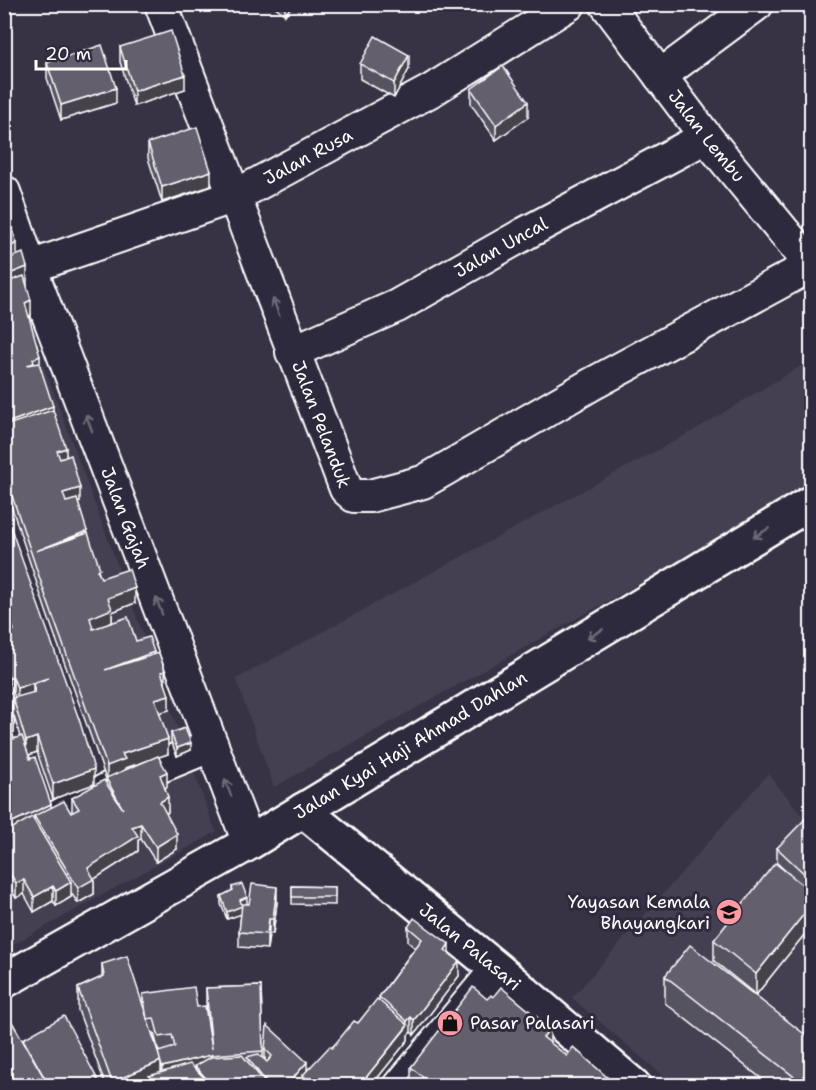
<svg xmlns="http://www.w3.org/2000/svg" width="816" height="1090" font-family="'Shantell Sans',sans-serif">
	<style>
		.built { fill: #444051 }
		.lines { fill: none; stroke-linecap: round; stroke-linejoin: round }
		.street-casing { stroke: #fff; stroke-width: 36 }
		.secondary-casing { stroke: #fff; stroke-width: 38 }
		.street { stroke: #2f2a3d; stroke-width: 32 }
		.secondary { stroke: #2f2a3d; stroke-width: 33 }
		.wall { fill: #55525e; stroke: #fff; stroke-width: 1.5; fill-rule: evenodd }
		.shaded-wall { fill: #45424c; stroke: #fff; stroke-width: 1.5 }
		.building { fill: #635f6d; stroke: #fff; stroke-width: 1.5 }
		.oneway { stroke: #6d6a77 }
		.labels { text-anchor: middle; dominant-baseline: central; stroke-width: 6; stroke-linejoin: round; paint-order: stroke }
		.street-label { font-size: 18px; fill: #fff; stroke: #2f2a3d }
		.poi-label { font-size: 18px; fill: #fff; stroke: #2f2a3d; text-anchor: end }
	</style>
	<rect width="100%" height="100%" fill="#373345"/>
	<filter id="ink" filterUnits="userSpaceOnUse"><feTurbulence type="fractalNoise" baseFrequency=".0167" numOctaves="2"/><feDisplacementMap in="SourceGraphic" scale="12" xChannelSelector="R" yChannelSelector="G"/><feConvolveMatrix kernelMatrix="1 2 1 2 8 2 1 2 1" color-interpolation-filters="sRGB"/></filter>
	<g filter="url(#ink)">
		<g class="built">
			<path d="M4,258L216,832L5,949V841L106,781L5,491Z"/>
			<path d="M811,360V488L274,787L236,679L693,431Z"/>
			<path d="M768,774L811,826V1085H674L572,998Z"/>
		</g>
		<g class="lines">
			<defs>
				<g id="street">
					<path id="s1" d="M161,4L346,489L354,496H370L423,482L592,384L812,265"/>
					<path id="s2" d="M606,4L706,137L812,266"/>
					<path d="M660,76L757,4"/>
					<path id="s3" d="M4,192L30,267L249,843"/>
					<path id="s4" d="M30,267L235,196L432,90L569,4"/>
					<path id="s5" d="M292,352L397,306L526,233L706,137"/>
					<path d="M4,842L52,820L117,784L212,745"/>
					<path d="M400,1086L497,969"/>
				</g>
				<g id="secondary">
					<path id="s6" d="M303,810L497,969L634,1086"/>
					<path id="s7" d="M4,981L249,843L812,502"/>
				</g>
			</defs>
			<use href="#street" class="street-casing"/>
			<use href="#secondary" class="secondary-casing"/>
			<use href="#street" class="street"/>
			<use href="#secondary" class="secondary"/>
		</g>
		<g class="wall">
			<path d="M272,4H293L285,15Z"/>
			<path d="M120,47L185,89L134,106L120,62Z"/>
			<path d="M47,63L116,103L61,120L47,78Z"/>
			<path d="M360,64L409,69L394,98L360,79Z"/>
			<path d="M471,89L528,117L496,140L471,104Z"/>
			<path d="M148,143L211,186L162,202L148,158Z"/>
			<path d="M4,215L27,288L31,315L29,316L40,368L80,502L78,503L100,577L135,603L112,612V623L154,655L165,683L169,710L159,713L168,754L159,757L167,787L165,788L168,812L166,814L177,849L156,862L141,839L138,840V851L94,879V894L78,903L71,893V897L56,906L53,901L34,912L24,894L16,898L4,879V509L94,784L53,799L37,752L29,755L51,807L71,813L72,812V798L106,783V779L46,611L5,487ZM6,684L9,693L13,692L15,698H13V713L5,685ZM14,716L20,737L14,739L12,732H14ZM150,760L125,771V768Z"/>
			<path d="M171,733L191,750L177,756L171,741Z"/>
			<path d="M812,818V925L756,995L714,961V940L789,874L777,863V848Z"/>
			<path d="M292,886L335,887V905L292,904Z"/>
			<path d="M232,887L247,904L277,902L273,934H269L267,949L239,947V932L241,914L227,919L221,904V896L232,891Z"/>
			<path d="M408,927L449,953L459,976L414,1035L411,1032L408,1035V1040L371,1086H303V1082L299,1086H106L78,1010V988L102,977V964L143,1006V994L197,1007L208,1025L206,1003V988L261,986L263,1058L265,1060V1049L307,1070L358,1023L379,1000V997L415,948L408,942ZM152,1033H154L159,1052H158Z"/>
			<path d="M665,976L812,1086H771L665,1003Z"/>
			<path d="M487,999L550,1043L567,1056L617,1086H402L411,1084V1067Z"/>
			<path d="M4,1026L23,1042V1039L101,1086H4Z"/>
		</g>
		<g class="shaded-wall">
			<path d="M287,4H293L285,15V7Z"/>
			<path d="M675,4H684L675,10Z"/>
			<path d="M409,55V69L394,98V83Z"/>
			<path d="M185,75V89L134,106V91Z"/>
			<path d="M116,88V103L61,120V105Z"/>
			<path d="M528,102V117L496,140V125Z"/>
			<path d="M211,171V186L162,202V187Z"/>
			<path d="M17,243V264L7,269V248Z"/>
			<path d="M27,267V288L4,297V276Z"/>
			<path d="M31,300V315L25,318V303Z"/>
			<path d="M40,356V371L34,374L33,359Z"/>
			<path d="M53,406V421L4,438V424Z"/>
			<path d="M66,448V462L57,466V451Z"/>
			<path d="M80,488V502L63,508V493Z"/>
			<path d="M87,531V546L36,551Z"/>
			<path d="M135,588V603L112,612V624L90,633V618L108,598Z"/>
			<path d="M11,621V636L4,639V624Z"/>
			<path d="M154,652V667L105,670Z"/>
			<path d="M6,669V684L4,685V670Z"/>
			<path d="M165,671V686L161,672Z"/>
			<path d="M13,677V692L9,693V678Z"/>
			<path d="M48,678L35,692L33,684V697L17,703V688Z"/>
			<path d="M169,695V710L155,714V699Z"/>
			<path d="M14,717V732L4,735V720Z"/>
			<path d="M37,737V752L26,756V741Z"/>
			<path d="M168,739V754L125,768V774L107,781V766L122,754Z"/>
			<path d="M191,743V750L177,756V748Z"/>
			<path d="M94,769V784L53,799V784Z"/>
			<path d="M167,772V787L160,790V775Z"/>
			<path d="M168,797V812L160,817V802Z"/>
			<path d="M51,804V819L34,816V827L4,841V826Z"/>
			<path d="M141,824V839L138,840V851L93,880L94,879V894L78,903V888L88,868L132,827Z"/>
			<path d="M177,834V849L156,862V847Z"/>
			<path d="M24,880V894L16,898V883Z"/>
			<path d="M71,882V897L56,906V891Z"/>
			<path d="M53,886V901L34,912V897Z"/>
			<path d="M277,887V902L273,934V919Z"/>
			<path d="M247,897V905L242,914L227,919V912L240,900Z"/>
			<path d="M812,904V925L756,995V974Z"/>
			<path d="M269,919V934L267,949V934Z"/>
			<path d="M449,944V959L445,950Z"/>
			<path d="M459,961V976L414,1035V1020Z"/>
			<path d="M411,1017V1032L408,1035V1040L371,1086H362L364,1080L407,1027V1021Z"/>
			<path d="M550,1028V1050L543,1037Z"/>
			<path d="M211,1055V1070L195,1066V1074L162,1082V1067Z"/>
			<path d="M161,1061V1082L149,1076V1086H112V1082Z"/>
			<path d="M307,1062V1077L303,1075V1082L299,1086H286Z"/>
		</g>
		<g class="building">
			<path d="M171,31L185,75L134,91L120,47Z"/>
			<path d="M375,36L409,55L394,83L360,64Z"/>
			<path d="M102,45L116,88L61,105L47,63Z"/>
			<path d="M503,66L528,102L496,125L471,89Z"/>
			<path d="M197,127L211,171L162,187L148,143Z"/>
			<path d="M9,220L17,243L7,248L10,258L23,253L27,267L4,276V221Z"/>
			<path d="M24,276L31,300L25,303L40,356L33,359L34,363L27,365L39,363L53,406L4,424V283Z"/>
			<path d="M53,410L66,448L57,451L60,459L71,455L80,488L63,493L66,502L77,499L87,531L36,551L88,533L100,569L97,570L101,578L129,569L135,588L108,598L112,609L90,618L93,629L128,617L136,641L149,637L154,652L105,670L159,653L165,671L161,672L169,695L155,699L168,739L122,754L125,759L107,766L46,597L4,472V426Z"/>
			<path d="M4,509L80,722L94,769L53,784L37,737L26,741L13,698L35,692L33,684L48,678L17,688L13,677L9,678L6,669L4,670V634L14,630L11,621L4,624Z"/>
			<path d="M4,684L14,717L4,720Z"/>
			<path d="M9,725L14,739L22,736L30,759L35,757L51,804L4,826V727Z"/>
			<path d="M185,728L191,743L177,748L171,733Z"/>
			<path d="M158,756L167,772L160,775L168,797L160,802L177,834L156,847L141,824L132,827L138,836L88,868L94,879L78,888L34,816L64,801L71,813L79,809L72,798L104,780L123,809L106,778Z"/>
			<path d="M808,816L812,818V881L777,848Z"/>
			<path d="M32,817L71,882L56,891L53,886L34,897L24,880L16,883L4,864V833Z"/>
			<path d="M775,863L812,892V904L756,974L714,940Z"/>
			<path d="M242,884L247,897L240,900L242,906L227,912L221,896L233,890L232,887Z"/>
			<path d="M252,884L277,887L273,919H269L267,934L239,932L242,904H249Z"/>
			<path d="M292,886L335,887V897H292Z"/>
			<path d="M414,918L449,944L445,950L459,961L414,1020L411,1017L407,1021L379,997L422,939L408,927Z"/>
			<path d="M690,945L812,1040V1086H806L665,976Z"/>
			<path d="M127,956L161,1061L112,1082L78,988L104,976L102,964Z"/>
			<path d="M261,986L263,1051L211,1055L162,1067L158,1052L175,1047L172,1035L159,1037L154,1018L147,1019L143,994L194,987L197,1007L205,1006L212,1049L206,988Z"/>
			<path d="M473,987L487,999L491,995L493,997L501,987L550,1028L543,1037L567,1056L573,1047L617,1086H433L411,1067Z"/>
			<path d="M377,999L408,1025L364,1080L366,1082L362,1086H313L303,1075L330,1046L332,1048L354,1021L358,1023Z"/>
			<path d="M64,1016L101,1086H49L23,1039Z"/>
			<path d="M12,1022L49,1086H17L4,1063V1026Z"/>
			<path d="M267,1025L307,1062L286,1086H269L247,1057L258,1054L267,1062L272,1056L265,1049Z"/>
			<path d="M242,1055L268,1086H158L149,1076L190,1064L212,1085L195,1066L211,1057Z"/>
			<path d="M4,1070L14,1086H4Z"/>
			<path d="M148,1078L155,1086H135Z"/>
			<path d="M406,1080L412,1086H402Z"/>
			<path d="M420,1082L424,1086H417Z"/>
		</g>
		<defs><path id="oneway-shaft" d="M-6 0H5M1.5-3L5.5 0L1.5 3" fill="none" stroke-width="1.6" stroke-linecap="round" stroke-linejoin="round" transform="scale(1.5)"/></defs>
		<g class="oneway">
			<use href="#oneway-shaft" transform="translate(276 307) rotate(-110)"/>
			<use href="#oneway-shaft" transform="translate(89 423) rotate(-111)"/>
			<use href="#oneway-shaft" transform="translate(761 533) rotate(149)"/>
			<use href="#oneway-shaft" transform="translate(159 606) rotate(-111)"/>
			<use href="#oneway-shaft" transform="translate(595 634) rotate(149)"/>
			<use href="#oneway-shaft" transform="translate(228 788) rotate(-111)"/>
		</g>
	</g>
	<defs>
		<symbol id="school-disc" viewBox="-11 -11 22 22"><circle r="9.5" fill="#ff9aa2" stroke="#2f2a3d"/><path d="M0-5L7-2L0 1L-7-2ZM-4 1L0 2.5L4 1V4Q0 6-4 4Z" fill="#111"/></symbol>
		<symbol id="shop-disc" viewBox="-11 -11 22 22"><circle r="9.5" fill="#ff9aa2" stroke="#2f2a3d"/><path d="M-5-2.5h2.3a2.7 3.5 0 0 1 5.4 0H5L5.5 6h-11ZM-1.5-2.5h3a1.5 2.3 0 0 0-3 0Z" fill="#111"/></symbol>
	</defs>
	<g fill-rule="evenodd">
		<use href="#school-disc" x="714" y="897" width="30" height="30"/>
		<use href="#shop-disc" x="435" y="1008" width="30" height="30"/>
	</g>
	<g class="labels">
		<g class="street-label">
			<text stroke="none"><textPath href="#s2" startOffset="166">Jalan Lembu</textPath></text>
			<text stroke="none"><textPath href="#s4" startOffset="300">Jalan Rusa</textPath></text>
			<text stroke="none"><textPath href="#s5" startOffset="234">Jalan Uncal</textPath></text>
			<text stroke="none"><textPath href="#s1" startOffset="450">Jalan Pelanduk</textPath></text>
			<text stroke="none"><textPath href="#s3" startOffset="348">Jalan Gajah</textPath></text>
			<text stroke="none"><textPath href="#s7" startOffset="470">Jalan Kyai Haji Ahmad Dahlan</textPath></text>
			<text stroke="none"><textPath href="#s6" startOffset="216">Jalan Palasari</textPath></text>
		</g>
		<g class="poi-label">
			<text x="710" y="902">Yayasan Kemala<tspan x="710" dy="21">Bhayangkari</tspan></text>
			<text x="470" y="1023" text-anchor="start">Pasar Palasari</text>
		</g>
	</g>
	<rect width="816" height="1090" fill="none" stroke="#2f2a3d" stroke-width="24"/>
	<rect x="12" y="12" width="792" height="1066" fill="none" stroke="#fff" stroke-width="2" filter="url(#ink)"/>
	<path d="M36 60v9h90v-9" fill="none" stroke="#ffffff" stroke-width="3"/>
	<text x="45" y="60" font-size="18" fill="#ffffff" stroke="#2f2a3d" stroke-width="4.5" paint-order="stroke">20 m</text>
</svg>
